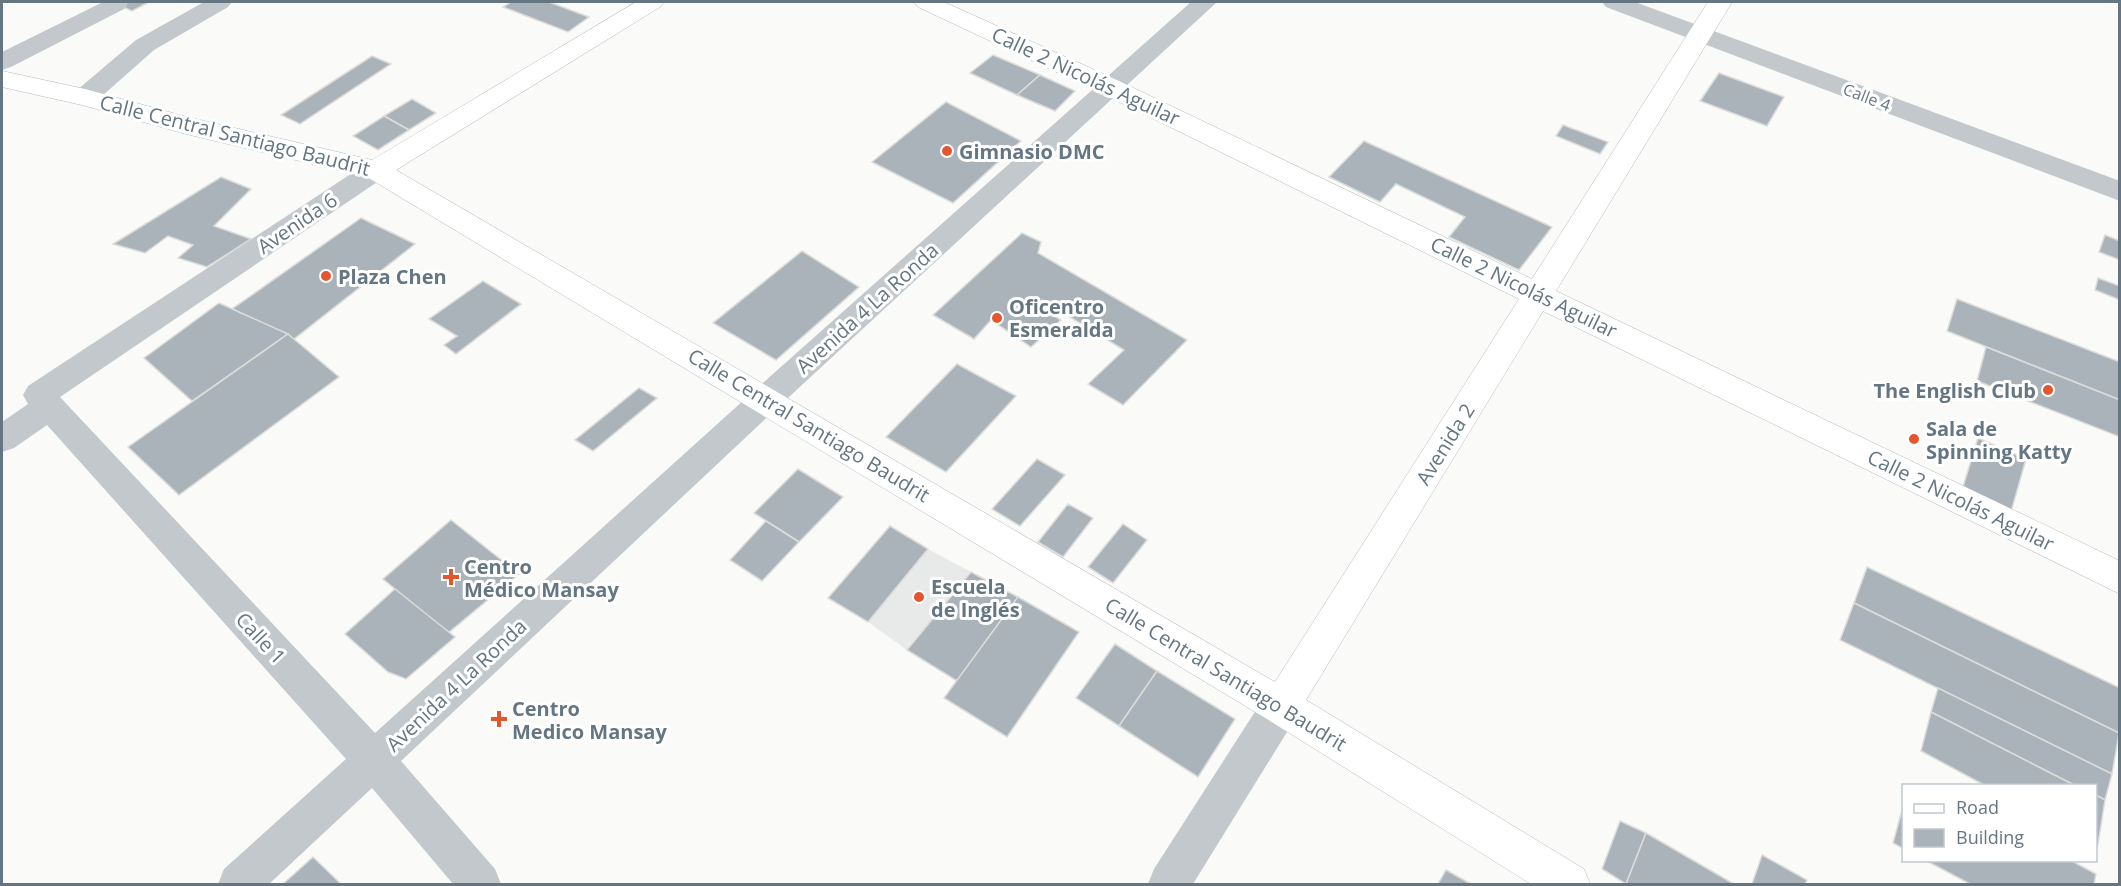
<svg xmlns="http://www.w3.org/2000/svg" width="2121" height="886" font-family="'Open Sans',sans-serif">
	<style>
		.built { fill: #e8e9e9 }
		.building { fill: #aab3b9; stroke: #dcdcda; stroke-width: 1.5 }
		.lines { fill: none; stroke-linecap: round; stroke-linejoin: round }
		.major-casing { stroke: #b5babe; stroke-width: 1 }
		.minor { fill: #c3c8cc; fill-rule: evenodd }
		.major { fill: #fff; fill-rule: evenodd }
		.poi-dot { fill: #e4572e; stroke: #fff; stroke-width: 2 }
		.labels { text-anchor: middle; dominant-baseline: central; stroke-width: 6; stroke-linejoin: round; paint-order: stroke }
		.far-street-label { font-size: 16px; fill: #657683; stroke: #fff }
		.street-label { font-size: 20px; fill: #657683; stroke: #fff }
		.poi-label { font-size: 20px; font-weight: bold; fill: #657683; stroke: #fff; text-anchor: start }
	</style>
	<rect width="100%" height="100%" fill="#fafaf8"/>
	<path class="built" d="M928,549L971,572L907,650L868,622Z"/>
	<g class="building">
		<path d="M112,2H149L132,11Z"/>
		<path d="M511,2H549L589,17L568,32L503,7Z"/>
		<path d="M993,55L1040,75L1017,95L970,73Z"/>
		<path d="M372,56L391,64L300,124L281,115Z"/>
		<path d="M1719,73L1784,97L1767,126L1700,101Z"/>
		<path d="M1040,75L1075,91L1055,111L1017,95Z"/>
		<path d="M412,99L436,113L409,130L384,116Z"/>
		<path d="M946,102L1021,141L953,203L872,162Z"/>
		<path d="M384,116L409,130L378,150L353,136Z"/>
		<path d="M1563,125L1608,142L1600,154L1556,136Z"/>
		<path d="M1364,141L1552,227L1519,270L1449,237L1465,217L1396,184L1380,202L1329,177Z"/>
		<path d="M221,177L251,189L214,226L251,239L207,267L178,258L193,245L168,236L145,253L113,244Z"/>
		<path d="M361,218L415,244L294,339L232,309Z"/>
		<path d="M1022,233L1041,242L1038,253L1187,340L1123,405L1088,384L1124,350L1042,300L1036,305L1061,320L1031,347L991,320L974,339L933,315Z"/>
		<path d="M2105,235L2120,241V260L2099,252Z"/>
		<path d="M802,251L859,287L776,360L713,323Z"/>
		<path d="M2098,278L2120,286V300L2095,290Z"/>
		<path d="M483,281L521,304L456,354L444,345L457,336L429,319Z"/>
		<path d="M1957,299L2120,362V400L1947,331Z"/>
		<path d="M219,303L288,334L192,401L144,358Z"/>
		<path d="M288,334L339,377L179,495L128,447Z"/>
		<path d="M1986,347L2120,400V437L1977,381Z"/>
		<path d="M957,364L1016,396L946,472L886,437Z"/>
		<path d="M639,388L657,398L593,451L575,440Z"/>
		<path d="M1978,438L2026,459L2011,512L1962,490Z"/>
		<path d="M1037,459L1065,475L1020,526L992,509Z"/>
		<path d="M798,469L843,497L799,542L754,513Z"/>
		<path d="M1068,504L1093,518L1063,557L1038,542Z"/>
		<path d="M451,520L519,574L448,633L383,579Z"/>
		<path d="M766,521L799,542L762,581L730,560Z"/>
		<path d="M1123,524L1147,540L1113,583L1088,567Z"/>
		<path d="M890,526L928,549L868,622L828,598Z"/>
		<path d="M1867,567L2120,688L2119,733L1854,603Z"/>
		<path d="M971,572L1018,597L957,681L907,650Z"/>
		<path d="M395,589L455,637L406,679L388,672L345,634Z"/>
		<path d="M1018,597L1079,632L1007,737L944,698Z"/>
		<path d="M1854,603L2119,733L2112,774L1840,640Z"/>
		<path d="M1115,644L1157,671L1119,726L1076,698Z"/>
		<path d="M1157,671L1235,719L1198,777L1119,726Z"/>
		<path d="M1938,688L2112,774L2105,800L2096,795V786H2076L1931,712Z"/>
		<path d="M1931,712L2076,786H1986L1921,751Z"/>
		<path d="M2096,795L2105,800L2098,844L2096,843Z"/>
		<path d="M1904,803V849L1893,843Z"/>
		<path d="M1620,821L1646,833L1626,884L1602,869Z"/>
		<path d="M1646,833L1734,884H1626Z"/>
		<path d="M1762,855L1807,880L1805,884H1752Z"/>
		<path d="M313,857L341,884H283Z"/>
		<path d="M1925,860H2070L2096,874L2094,884H1970Z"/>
		<path d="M1446,870L1471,884H1438Z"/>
	</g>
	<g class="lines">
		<defs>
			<path id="major" d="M636,2H664L660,7L396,170L1275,682L1519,299L1101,93L918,7L914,2H944L1119,81L1532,279L1708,2H1732L1556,291L2120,561V594L1543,311L1306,700L1584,869L1590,884H1531L1267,719L367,177L186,134L82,105L2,87V71L85,89L187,117L372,160Z"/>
		</defs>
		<use href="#major" class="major-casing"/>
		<g class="minor">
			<path d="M103,2H126L128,4L124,9L11,67L2,70V52Z"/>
			<path d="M204,2H232L228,7L154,50L94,103L85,105L76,103L72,97L76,91L136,40Z"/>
			<path d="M1191,2H1217L777,408L401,761L495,869L501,884H453L372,788L269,884H218L224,869L346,759L47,425L14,448L2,452V422L28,404L23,395L28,386L366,164L376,161L386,164L390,170L386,176L60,397L375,733L755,390Z"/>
			<path d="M1602,2H1635L2120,181V201L1606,7Z"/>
			<path d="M1281,688L1295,693L1300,706L1295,719L1193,884H1148L1154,869L1267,693Z"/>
		</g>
		<use href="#major" class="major"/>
	</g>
	<g class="poi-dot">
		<circle cx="947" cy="151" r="6"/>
		<circle cx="326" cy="276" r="6"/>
		<circle cx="997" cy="318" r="6"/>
		<circle cx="2048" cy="390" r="6"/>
		<circle cx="1914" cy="439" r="6"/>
		<path d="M448 568h6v6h6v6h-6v6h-6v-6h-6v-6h6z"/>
		<circle cx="919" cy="597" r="6"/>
		<path d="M496 710h6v6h6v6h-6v6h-6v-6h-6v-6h6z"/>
	</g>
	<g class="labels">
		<g class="far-street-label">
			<text transform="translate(1867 97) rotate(21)">Calle 4</text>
		</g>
		<g class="street-label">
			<text transform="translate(1086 76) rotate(25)">Calle 2 Nicolás Aguilar</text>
			<text transform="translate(235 135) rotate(14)">Calle Central Santiago Baudrit</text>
			<text transform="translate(297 223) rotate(-34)">Avenida 6</text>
			<text transform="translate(1524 287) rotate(26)">Calle 2 Nicolás Aguilar</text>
			<text transform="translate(867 308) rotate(-42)">Avenida 4 La Ronda</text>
			<text transform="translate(809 425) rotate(31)">Calle Central Santiago Baudrit</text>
			<text transform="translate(1445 444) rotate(-58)">Avenida 2</text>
			<text transform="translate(1961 500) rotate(26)">Calle 2 Nicolás Aguilar</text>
			<text transform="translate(261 638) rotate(47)">Calle 1</text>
			<text transform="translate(1226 674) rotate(31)">Calle Central Santiago Baudrit</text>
			<text transform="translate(456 685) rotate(-43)">Avenida 4 La Ronda</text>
		</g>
		<g class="poi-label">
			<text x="959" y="151">Gimnasio DMC</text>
			<text x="338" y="276">Plaza Chen</text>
			<text x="1009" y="306">Oficentro<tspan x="1009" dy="23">Esmeralda</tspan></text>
			<text x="2036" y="390" text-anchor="end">The English Club</text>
			<text x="1926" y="428">Sala de<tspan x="1926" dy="23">Spinning Katty</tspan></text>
			<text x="464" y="566">Centro<tspan x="464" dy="23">Médico Mansay</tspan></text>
			<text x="931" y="586">Escuela<tspan x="931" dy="23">de Inglés</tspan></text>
			<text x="512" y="708">Centro<tspan x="512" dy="23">Medico Mansay</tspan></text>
		</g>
	</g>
	<rect width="2121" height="886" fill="none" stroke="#657683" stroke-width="6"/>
	<rect x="1902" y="784" width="195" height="78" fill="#ffffff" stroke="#c1c8cd" stroke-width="1.5"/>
	<rect x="1914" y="804" width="30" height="9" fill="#ffffff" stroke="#c1c8cd" stroke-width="1.5"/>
	<text x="1956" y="814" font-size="18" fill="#657683">Road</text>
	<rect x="1914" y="829" width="30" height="18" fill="#aab3b9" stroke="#c1c8cd" stroke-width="1.5"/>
	<text x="1956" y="844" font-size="18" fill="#657683">Building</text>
</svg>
